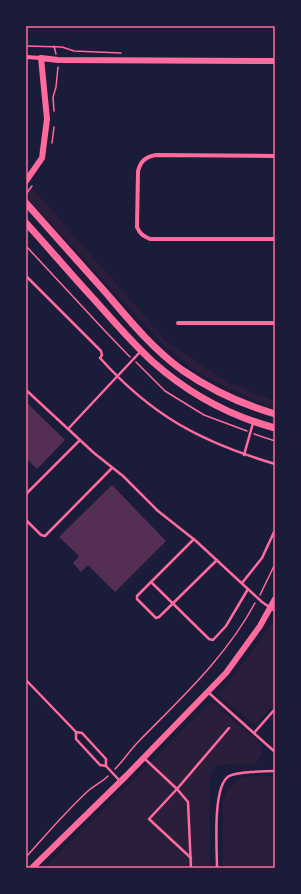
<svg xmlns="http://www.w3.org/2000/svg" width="301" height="894" font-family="'Public Sans',sans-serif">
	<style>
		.green { fill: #2a1e3b }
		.building { fill: #542f53 }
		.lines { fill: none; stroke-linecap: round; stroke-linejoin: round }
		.path { stroke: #ff6b9d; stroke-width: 1.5 }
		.service { stroke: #ff6b9d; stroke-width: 2.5 }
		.minor { stroke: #ff6b9d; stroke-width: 4 }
		.tertiary { stroke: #ff6b9d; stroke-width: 6 }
		.secondary { stroke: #ff6b9d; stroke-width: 7 }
		.neatline { fill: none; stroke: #ff6b9d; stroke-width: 1.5 }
	</style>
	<rect width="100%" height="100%" fill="#1b1b3a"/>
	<g class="green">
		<path d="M30,185L167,342L228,382L275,401V407L265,405L212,381L190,367L165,346L29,200L26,191Z"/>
		<path d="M275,618V704L271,707L255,725L218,695L252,652Z"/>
		<path d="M211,702L257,740C260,744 263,749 261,754C256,772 230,760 218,766C212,768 210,773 209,778L210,868H44Z"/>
		<path d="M254,776H275V868H223V801C228,784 237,778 254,776Z"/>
	</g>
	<g class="building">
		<path d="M26,402L65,440L37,469L26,458Z"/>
		<path d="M112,485L166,541L115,592L88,565L81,572L73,563L79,556L59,537Z"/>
	</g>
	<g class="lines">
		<g class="path">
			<path d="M26,46L62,47L74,51L121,53"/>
			<path d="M54,46L56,54"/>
			<path d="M54,111L53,97L56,87L58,67"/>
			<path d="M52,143L54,127"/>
			<path d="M26,194L32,186"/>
			<path d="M26,246L105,331L130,357"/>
			<path d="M136,362L165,391L204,415L247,431"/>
			<path d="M254,434L275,441"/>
			<path d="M260,595L275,564"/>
			<path d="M115,769C124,760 130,750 139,741C181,698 226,657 255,603"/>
			<path d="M26,857C46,835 66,811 88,791C95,785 102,782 108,776"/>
		</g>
		<g class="service">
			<path d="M26,276L101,351L102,355L100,358C152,416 201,442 275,464"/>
			<path d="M26,390L94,453L123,476L158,511L196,541L262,602L275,611"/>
			<path d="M68,429L140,352"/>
			<path d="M244,455L253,423"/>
			<path d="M26,494L80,440"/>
			<path d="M26,520L41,535L45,536L112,468"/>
			<path d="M194,539L137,596V599L156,618L159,617L217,560"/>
			<path d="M151,582L209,639L213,640L226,626L248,589"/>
			<path d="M242,583L262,558L275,530"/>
			<path d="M26,680L76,732L82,733L106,759V766"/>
			<path d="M209,693L275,752"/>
			<path d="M76,732V739L100,765L106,766L120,781"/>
			<path d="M254,733L275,709"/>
			<path d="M145,759L177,789L188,802L191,868"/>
			<path d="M191,858L149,819L177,789L229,728"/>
			<path d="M217,868C217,849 212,786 229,776C236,772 266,771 275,771"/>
		</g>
		<g class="minor">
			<path d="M26,57L41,58"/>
			<path d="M275,156L156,155C146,157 141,160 138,171L137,227C140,234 143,236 150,239H275"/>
			<path d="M178,323H275"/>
		</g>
		<g class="tertiary">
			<path d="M26,181L42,158L47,119L41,58L58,60L275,61"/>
			<path d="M32,868L126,776L226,673L260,626L275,599"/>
		</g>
		<g class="secondary">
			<path d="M26,203C53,233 80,264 107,294C130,321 153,349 182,370C211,390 241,404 275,414"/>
			<path d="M26,223C48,247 69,272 91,296C111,318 131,342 153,362C188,393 230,416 275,428"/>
		</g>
	</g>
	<rect width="301" height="894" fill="none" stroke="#1b1b3a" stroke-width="54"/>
	<rect x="27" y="27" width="247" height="840" class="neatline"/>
</svg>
